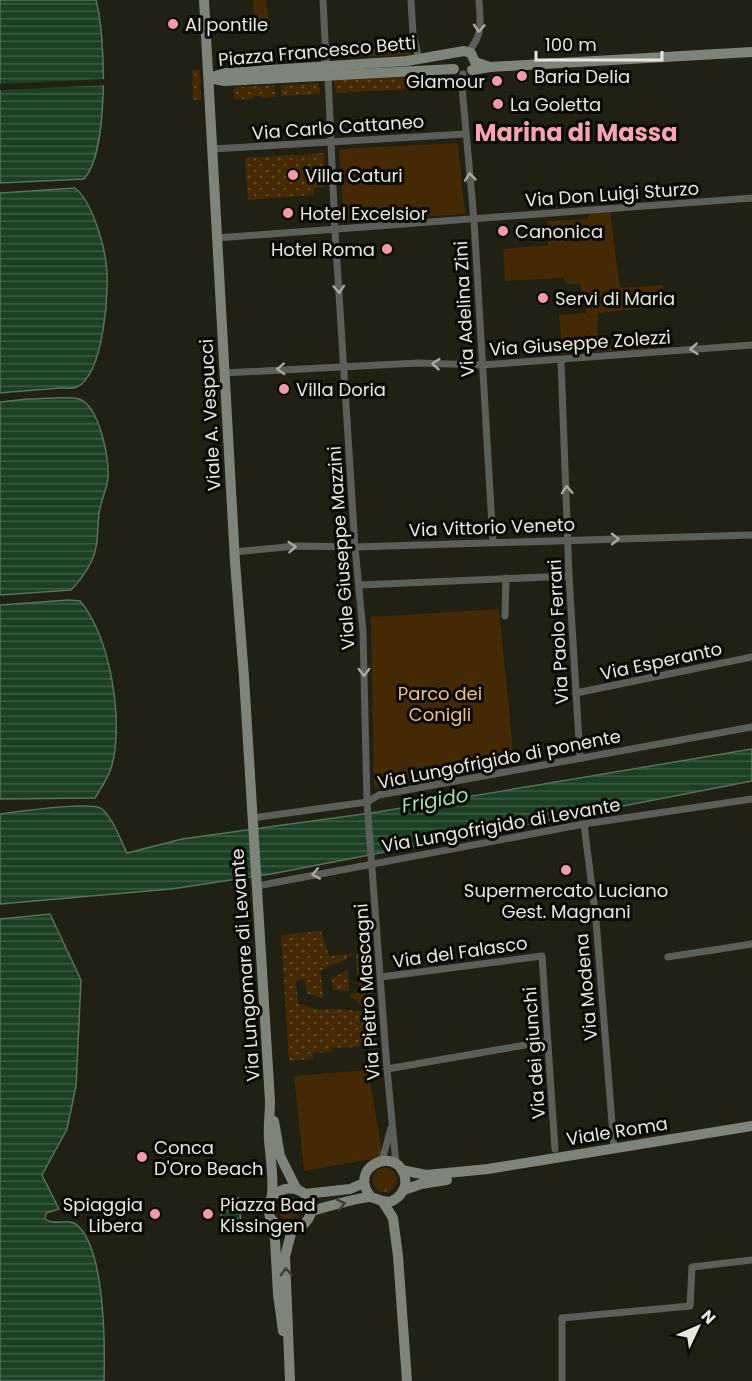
<svg xmlns="http://www.w3.org/2000/svg" width="752" height="1381" font-family="Poppins,sans-serif">
	<style>
		.grass { fill: url(#grass-tufts) }
		.forest { fill: url(#forest-crowns) }
		.park { fill: #452904 }
		.garden { fill: url(#garden-dots) }
		.water { fill: url(#water-rules); stroke: #58725c; stroke-width: 1.5 }
		.pier { fill: #202013 }
		.lines { fill: none; stroke-linecap: round; stroke-linejoin: round }
		.street { stroke: #5c5f59; stroke-width: 7 }
		.secondary { stroke: #7e847a; stroke-width: 10 }
		.oneway { stroke: #a8aaa2 }
		.oneway2 { stroke: #3e403a }
		.poi-dot { fill: #f39aa9; stroke: #090905; stroke-width: 2 }
		.labels { text-anchor: middle; dominant-baseline: central; stroke-width: 6; stroke-linejoin: round; paint-order: stroke }
		.poi-label { font-size: 18px; fill: #e7e7de; stroke: #090905; text-anchor: start }
		.street-label { font-size: 18px; fill: #e7e7de; stroke: #090905 }
		.park-label { font-size: 18px; fill: #f3bf84; stroke: #090905 }
		.water-label { font-size: 20px; font-style: italic; fill: #9fdeaa; stroke: #090905 }
		.district-label { font-size: 24px; font-weight: bold; fill: #f7a4b1; stroke: #090905 }
	</style>
	<defs>
		<pattern id="grass-tufts" width="24" height="20" patternUnits="userSpaceOnUse" patternTransform="scale(1.5)"><rect width="24" height="20" fill="#452904"/><path d="M3 7l-1-3M5 7V3M7 7l1-3M15 17l-1-3M17 17v-4M19 17l1-3" fill="none" stroke="#604828"/></pattern>
		<pattern id="forest-crowns" width="20" height="18" patternUnits="userSpaceOnUse" patternTransform="scale(1.5)"><rect width="20" height="18" fill="#452904"/><path d="M2 6a3 3 0 1 1 6 0M12 15a3 3 0 1 1 6 0" fill="none" stroke="#604828"/></pattern>
		<pattern id="garden-dots" width="8" height="8" patternUnits="userSpaceOnUse" patternTransform="scale(1.5)"><rect width="8" height="8" fill="#452904"/><path d="M2 2h.1M6 6h.1" fill="none" stroke="#604828" stroke-width="1.8" stroke-linecap="round"/></pattern>
		<pattern id="water-rules" width="6" height="5" patternUnits="userSpaceOnUse" patternTransform="scale(1.5)"><rect width="6" height="5" fill="#1b4024"/><path d="M0 2.5h6" fill="none" stroke="#3c5c43"/></pattern>
	</defs>
	<rect width="100%" height="100%" fill="#202013"/>
	<g class="grass">
		<circle cx="385" cy="1180" r="12"/>
		<circle cx="289" cy="1208" r="11"/>
	</g>
	<path class="forest" d="M253,0H266L270,32L244,34V17L254,16Z"/>
	<g class="park">
		<path d="M458,143L465,214L344,222L339,149Z"/>
		<path d="M610,212L620,288L663,285L666,306L598,313L597,336L599,344L651,340V349L563,354L559,315L586,313L580,284H567L563,278L505,281L503,249L548,245L547,221L587,219L589,214Z"/>
		<path d="M499,609L514,760L374,788L371,617Z"/>
		<path d="M368,1070L383,1157L304,1171L294,1076Z"/>
	</g>
	<g class="garden">
		<path d="M410,42L411,55L334,57L333,46Z"/>
		<path d="M317,48L318,59L281,61V51L292,50L294,52Z"/>
		<path d="M274,51L275,62L239,64L233,61L232,54L247,53L249,55H259L261,52Z"/>
		<path d="M192,70H200L201,100H193Z"/>
		<path d="M411,73V89L336,93L334,80Z"/>
		<path d="M319,83L320,94L281,96V85Z"/>
		<path d="M276,85L274,88L277,97L263,98L260,96H254L252,99H234L233,90L237,87Z"/>
		<path d="M324,153L326,187L314,188V195L248,200L245,158Z"/>
		<path d="M321,931L329,956L370,953L373,1007L361,1005L353,998H350V994L359,993L356,955L347,956V959L327,967V969L321,970L323,999L306,993L305,979L296,980L298,1003L319,1010L334,1009L374,1012L376,1049H370L369,1043L359,1044V1047L332,1048V1052L313,1053V1059L289,1061L281,935Z"/>
		<path d="M348,970L349,991L333,990L332,978Z"/>
	</g>
	<g class="water">
		<path d="M0,0H96C106,36 109,152 84,179L0,183Z"/>
		<path d="M75,188C91,200 103,241 106,262C110,288 104,374 77,387C73,389 65,388 59,388C40,390 20,391 0,393V193Z"/>
		<path d="M28,399C39,399 70,396 79,399C100,406 109,459 108,478C107,490 100,502 99,514C97,529 99,545 92,560C87,571 80,581 71,590L0,595V402Z"/>
		<path d="M69,600L80,601C110,635 124,721 112,765C109,777 101,788 95,798L0,799V605Z"/>
		<path d="M752,749V781L271,874L171,889L0,904V814C16,812 92,800 102,809C114,820 120,839 127,853L182,839L378,812Z"/>
		<path d="M50,914L81,980L76,1086L67,1129L42,1175L59,1209L46,1213L45,1219C55,1227 69,1216 79,1227C105,1253 105,1345 104,1381H0V919Z"/>
		<path d="M239,1198L241,1226L222,1228L220,1199Z"/>
	</g>
	<path class="pier" d="M106,79V85L0,90V84Z"/>
	<g class="lines">
		<g class="street">
			<path d="M411,0L413,34L419,59"/>
			<path d="M468,52C484,33 480,23 479,0"/>
			<path d="M322,66L326,60L323,0"/>
			<path d="M463,74L462,87L474,220L493,542"/>
			<path d="M328,76L335,231L355,547L363,632L367,802L387,1069L396,1164"/>
			<path d="M212,149L465,134"/>
			<path d="M216,238L752,198"/>
			<path d="M561,361L569,576L580,758"/>
			<path d="M224,373L418,363L482,365L752,345"/>
			<path d="M234,552L297,546L355,547L752,535"/>
			<path d="M360,585L569,576"/>
			<path d="M505,616L506,578"/>
			<path d="M576,693L752,657"/>
			<path d="M252,818L367,802L379,795L752,727"/>
			<path d="M584,824L596,920L614,1148"/>
			<path d="M257,886L584,824L752,799"/>
			<path d="M668,957L752,944"/>
			<path d="M381,977L542,956L555,1149"/>
			<path d="M387,1069L548,1041"/>
			<path d="M382,1161L391,1128"/>
			<path d="M562,1381V1318L690,1306L692,1267L752,1260"/>
		</g>
		<g class="secondary">
			<path d="M204,0L235,562L244,677L270,1101C270,1114 268,1126 269,1139C270,1157 274,1176 272,1194C271,1202 267,1209 270,1217C276,1231 295,1234 305,1223C325,1202 294,1174 272,1197"/>
			<path d="M472,70L490,67L752,52"/>
			<path d="M209,78L225,73L407,61L464,51L471,53L475,62L490,67"/>
			<path d="M210,78L224,81L454,69"/>
			<path d="M274,1121L280,1156L296,1188"/>
			<path d="M402,1170L426,1175L488,1169L752,1126"/>
			<path d="M404,1190L421,1184L447,1180"/>
			<path d="M305,1194L350,1189L364,1183"/>
			<path d="M383,1202L393,1218L398,1256L407,1381"/>
			<path d="M311,1211C323,1208 360,1197 370,1197C378,1198 382,1204 392,1201C396,1199 400,1196 402,1192C406,1187 406,1180 404,1174C393,1145 347,1169 371,1197"/>
			<path d="M274,1222L278,1294L283,1331"/>
			<path d="M290,1381L285,1256L292,1230"/>
		</g>
	</g>
	<defs><path id="oneway-chevron" d="M-2-3.5L2.5 0L-2 3.5" fill="none" stroke-width="1.6" stroke-linecap="round" stroke-linejoin="round" transform="scale(1.5)"/></defs>
	<g class="oneway">
		<use href="#oneway-chevron" transform="translate(479 28) rotate(94)"/>
		<use href="#oneway-chevron" transform="translate(470 177) rotate(-96)"/>
		<use href="#oneway-chevron" transform="translate(339 289) rotate(86)"/>
		<use href="#oneway-chevron" transform="translate(694 349) rotate(176)"/>
		<use href="#oneway-chevron" transform="translate(436 364) rotate(-176)"/>
		<use href="#oneway-chevron" transform="translate(281 369) rotate(177)"/>
		<use href="#oneway-chevron" transform="translate(567 490) rotate(-93)"/>
		<use href="#oneway-chevron" transform="translate(615 539) rotate(-1)"/>
		<use href="#oneway-chevron" transform="translate(292 547) rotate(-4)"/>
		<use href="#oneway-chevron" transform="translate(364 672) rotate(89)"/>
		<use href="#oneway-chevron" transform="translate(316 874) rotate(169)"/>
	</g>
	<g class="oneway2">
		<use href="#oneway-chevron" transform="translate(341 1204) rotate(-13)"/>
		<use href="#oneway-chevron" transform="translate(286 1272) rotate(-93)"/>
	</g>
	<g class="poi-dot">
		<circle cx="173" cy="24" r="6"/>
		<circle cx="522" cy="76" r="6"/>
		<circle cx="497" cy="81" r="6"/>
		<circle cx="498" cy="104" r="6"/>
		<circle cx="293" cy="175" r="6"/>
		<circle cx="288" cy="213" r="6"/>
		<circle cx="503" cy="231" r="6"/>
		<circle cx="387" cy="249" r="6"/>
		<circle cx="543" cy="298" r="6"/>
		<circle cx="284" cy="389" r="6"/>
		<circle cx="566" cy="870" r="6"/>
		<circle cx="142" cy="1157" r="6"/>
		<circle cx="155" cy="1214" r="6"/>
		<circle cx="208" cy="1214" r="6"/>
	</g>
	<g class="labels">
		<g class="poi-label">
			<text x="185" y="24">Al pontile</text>
			<text x="534" y="76">Baria Delia</text>
			<text x="485" y="81" text-anchor="end">Glamour</text>
			<text x="510" y="104">La Goletta</text>
			<text x="305" y="175">Villa Caturi</text>
			<text x="300" y="213">Hotel Excelsior</text>
			<text x="515" y="231">Canonica</text>
			<text x="375" y="249" text-anchor="end">Hotel Roma</text>
			<text x="555" y="298">Servi di Maria</text>
			<text x="296" y="389">Villa Doria</text>
			<text x="566" y="890" text-anchor="middle">Supermercato Luciano<tspan x="566" dy="21">Gest. Magnani</tspan></text>
			<text x="154" y="1147">Conca<tspan x="154" dy="21">D'Oro Beach</tspan></text>
			<text x="143" y="1204" text-anchor="end">Spiaggia<tspan x="143" dy="21">Libera</tspan></text>
			<text x="220" y="1204">Piazza Bad<tspan x="220" dy="21">Kissingen</tspan></text>
		</g>
		<g class="street-label">
			<text transform="translate(317 51) rotate(-5)">Piazza Francesco Betti</text>
			<text transform="translate(338 127) rotate(-4)">Via Carlo Cattaneo</text>
			<text transform="translate(612 194) rotate(-4)">Via Don Luigi Sturzo</text>
			<text transform="translate(464 309) rotate(-93)">Via Adelina Zini</text>
			<text transform="translate(580 343) rotate(-4)">Via Giuseppe Zolezzi</text>
			<text transform="translate(210 415) rotate(-93)">Viale A. Vespucci</text>
			<text transform="translate(492 527) rotate(-2)">Via Vittorio Veneto</text>
			<text transform="translate(341 548) rotate(-94)">Viale Giuseppe Mazzini</text>
			<text transform="translate(558 632) rotate(-93)">Via Paolo Ferrari</text>
			<text transform="translate(661 661) rotate(-12)">Via Esperanto</text>
			<text transform="translate(499 759) rotate(-11)">Via Lungofrigido di ponente</text>
			<text transform="translate(501 825) rotate(-10)">Via Lungofrigido di Levante</text>
			<text transform="translate(460 952) rotate(-8)">Via del Falasco</text>
			<text transform="translate(245 965) rotate(-94)">Via Lungomare di Levante</text>
			<text transform="translate(586 987) rotate(-95)">Via Modena</text>
			<text transform="translate(367 992) rotate(-94)">Via Pietro Mascagni</text>
			<text transform="translate(534 1053) rotate(-94)">Via dei giunchi</text>
			<text transform="translate(617 1131) rotate(-9)">Viale Roma</text>
		</g>
		<g class="park-label">
			<text x="440" y="693">Parco dei<tspan x="440" dy="21">Conigli</tspan></text>
		</g>
		<g class="water-label">
			<text transform="translate(435 800) rotate(-10)">Frigido</text>
		</g>
		<g class="district-label">
			<text x="576" y="132">Marina di Massa</text>
		</g>
	</g>
	<g transform="translate(698 1327) rotate(46)" stroke="#090905" stroke-width="4.5" paint-order="stroke">
	<path d="M0-4.5L10 22L0 15L-10 22Z" fill="#e7e7de"/>
	<text y="-9" font-size="16" font-weight="bold" text-anchor="middle" fill="#e7e7de">N</text>
	</g>
	<path d="M536 51v9h126v-9" fill="none" stroke="#e7e7de" stroke-width="3"/>
	<text x="545" y="51" font-size="18" fill="#e7e7de" stroke="#090905" stroke-width="4.5" paint-order="stroke">100 m</text>
</svg>
